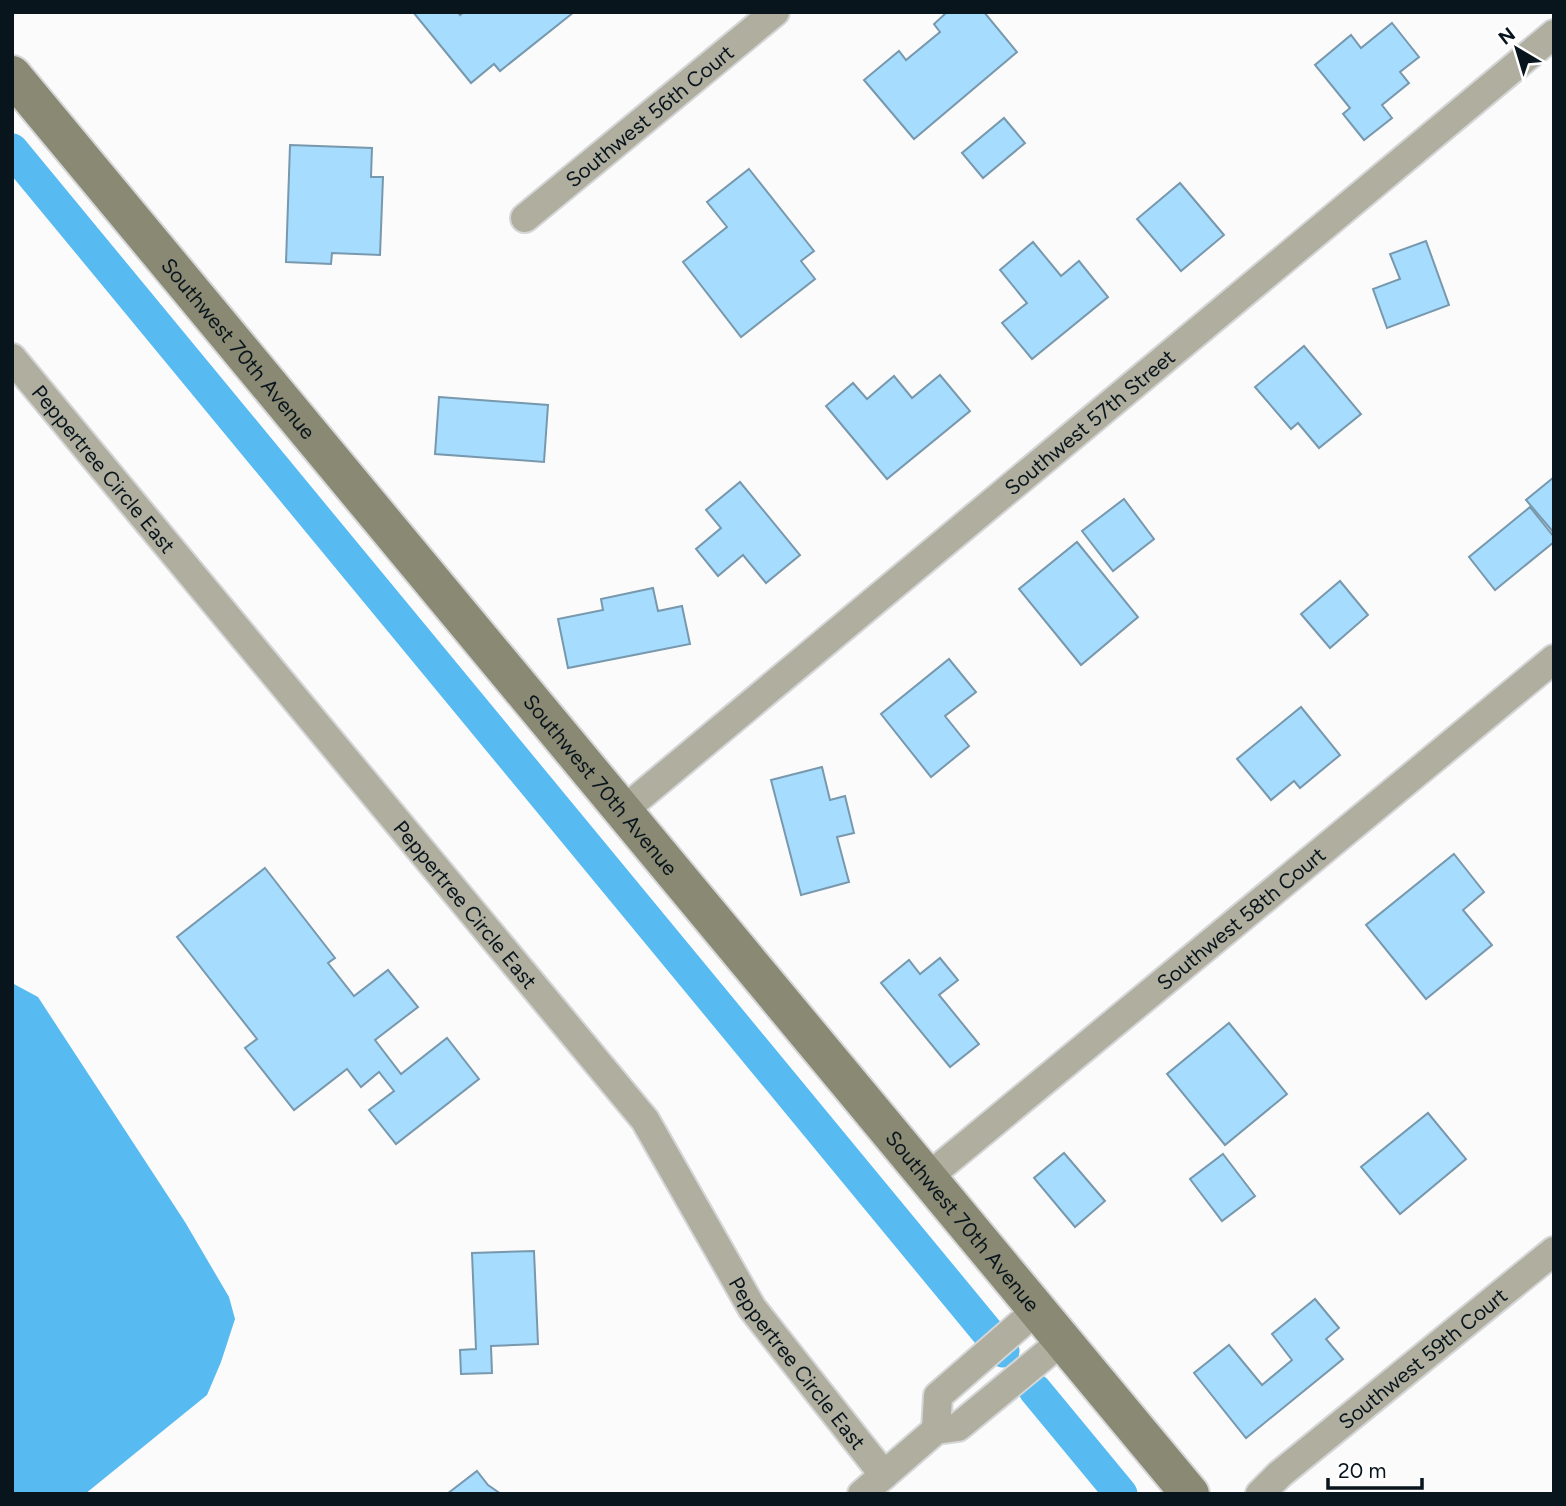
<svg xmlns="http://www.w3.org/2000/svg" width="1566" height="1506" font-family="Figtree,sans-serif">
	<style>
		.water { fill: #57baf1 }
		.lines { fill: none; stroke-linecap: round; stroke-linejoin: round }
		.canal { stroke: #57baf1; stroke-width: 33 }
		.building { fill: #a6dcfe; stroke: #7798ad; stroke-width: 2 }
		.street-casing { stroke: #d4d6d7; stroke-width: 32 }
		.secondary-casing { stroke: #d4d6d7; stroke-width: 42 }
		.street { stroke: #afae9f; stroke-width: 28 }
		.secondary { stroke: #8a8973; stroke-width: 38 }
		.labels { text-anchor: middle; dominant-baseline: central; stroke-width: 6; stroke-linejoin: round; paint-order: stroke }
		.street-label { font-size: 21px; fill: #09151d; stroke: #fff }
	</style>
	<rect width="100%" height="100%" fill="#fbfbfb"/>
	<path class="water" d="M12,983L38,997L185,1222L229,1297L235,1319L221,1362L207,1395L85,1494H12Z"/>
	<g class="lines">
		<g class="canal">
			<path d="M12,150L1003,1351"/>
			<path d="M1035,1390L1121,1494"/>
		</g>
	</g>
	<g class="building">
		<path d="M413,12H458L460,15L464,12H574L500,71L494,64L471,83Z"/>
		<path d="M947,12H984L1017,52L914,139L864,80L899,51L906,60L940,32L934,24Z"/>
		<path d="M1392,23L1419,57L1400,72L1409,83L1382,105L1392,118L1364,140L1343,114L1350,108L1315,65L1351,35L1361,48Z"/>
		<path d="M1004,118L1025,143L983,178L962,153Z"/>
		<path d="M290,145L372,148L371,177H383L380,255L332,253L331,264L286,262Z"/>
		<path d="M749,169L814,251L801,261L815,279L741,337L683,262L727,227L707,202Z"/>
		<path d="M1180,183L1224,235L1181,271L1137,219Z"/>
		<path d="M1426,241L1449,305L1387,328L1373,289L1400,279L1390,254Z"/>
		<path d="M1033,242L1061,276L1079,261L1108,297L1032,359L1002,323L1027,303L1000,270Z"/>
		<path d="M1304,346L1361,414L1319,448L1298,423L1291,429L1255,387Z"/>
		<path d="M940,375L970,411L887,479L826,406L853,383L867,399L894,376L912,398Z"/>
		<path d="M439,397L548,405L544,462L435,454Z"/>
		<path d="M1554,477V533L1526,500Z"/>
		<path d="M740,482L800,555L766,583L743,555L718,576L696,549L721,528L706,510Z"/>
		<path d="M1124,499L1154,539L1113,571L1082,531Z"/>
		<path d="M1530,507L1554,537V542L1495,590L1469,557Z"/>
		<path d="M1077,542L1138,617L1081,665L1019,589Z"/>
		<path d="M1340,581L1368,615L1330,648L1301,614Z"/>
		<path d="M653,588L658,611L682,606L690,644L568,668L558,619L603,610L601,599Z"/>
		<path d="M949,659L976,692L945,716L969,746L931,777L881,714Z"/>
		<path d="M1301,707L1340,755L1300,788L1294,781L1271,800L1237,759Z"/>
		<path d="M822,767L830,800L845,796L854,833L837,837L849,882L801,895L771,780Z"/>
		<path d="M1454,854L1484,892L1463,910L1492,945L1426,999L1366,925Z"/>
		<path d="M265,868L335,958L328,963L354,996L388,970L418,1007L375,1040L401,1074L447,1038L479,1079L396,1144L369,1110L394,1091L379,1072L361,1087L347,1069L294,1110L245,1048L257,1039L177,937Z"/>
		<path d="M940,958L958,980L939,995L979,1044L950,1067L881,983L909,960L920,974Z"/>
		<path d="M1229,1023L1287,1094L1225,1145L1167,1074Z"/>
		<path d="M1428,1113L1466,1159L1400,1214L1361,1167Z"/>
		<path d="M1064,1153L1105,1201L1075,1227L1034,1178Z"/>
		<path d="M1223,1154L1255,1196L1222,1221L1190,1179Z"/>
		<path d="M534,1251L538,1344L491,1346L492,1373L461,1374L460,1350L476,1349L472,1253Z"/>
		<path d="M1315,1299L1339,1328L1326,1339L1343,1359L1246,1438L1194,1373L1229,1345L1262,1385L1292,1360L1272,1334Z"/>
		<path d="M477,1471L488,1485L501,1494H447Z"/>
	</g>
	<g class="lines">
		<defs>
			<g id="street">
				<path id="s1" d="M525,218L775,12"/>
				<path id="s2" d="M12,358L645,1120L752,1308L884,1475"/>
				<path id="s3" d="M624,810L1554,34"/>
				<path id="s4" d="M928,1177L1554,659"/>
				<path d="M936,1430L938,1396L1038,1309"/>
				<path d="M862,1494L936,1430L958,1427L1062,1341"/>
				<path id="s5" d="M1260,1494L1280,1474L1554,1251"/>
			</g>
			<g id="secondary">
				<path id="s6" d="M12,75L1190,1494"/>
			</g>
		</defs>
		<use href="#street" class="street-casing"/>
		<use href="#secondary" class="secondary-casing"/>
		<use href="#street" class="street"/>
		<use href="#secondary" class="secondary"/>
	</g>
	<g class="labels">
		<g class="street-label">
			<text stroke="none"><textPath href="#s1" startOffset="161">Southwest 56th Court</textPath></text>
			<text stroke="none"><textPath href="#s6" startOffset="355">Southwest 70th Avenue</textPath></text>
			<text stroke="none"><textPath href="#s3" startOffset="606">Southwest 57th Street</textPath></text>
			<text stroke="none"><textPath href="#s2" startOffset="144">Peppertree Circle East</textPath></text>
			<text stroke="none"><textPath href="#s6" startOffset="922">Southwest 70th Avenue</textPath></text>
			<text stroke="none"><textPath href="#s2" startOffset="710">Peppertree Circle East</textPath></text>
			<text stroke="none"><textPath href="#s4" startOffset="406">Southwest 58th Court</textPath></text>
			<text stroke="none"><textPath href="#s6" startOffset="1489">Southwest 70th Avenue</textPath></text>
			<text stroke="none"><textPath href="#s5" startOffset="212">Southwest 59th Court</textPath></text>
			<text stroke="none"><textPath href="#s2" startOffset="1278">Peppertree Circle East</textPath></text>
		</g>
	</g>
	<rect width="1566" height="1506" fill="none" stroke="#09151d" stroke-width="28"/>
	<g transform="translate(1517 49) rotate(322)" stroke="#ffffff" stroke-width="5" paint-order="stroke">
	<path d="M0-5L12 26L0 18L-12 26Z" fill="#09151d"/>
	<text y="-10" font-size="19" font-weight="bold" text-anchor="middle" fill="#09151d">N</text>
	</g>
	<path d="M1328 1478v10h94v-10" fill="none" stroke="#09151d" stroke-width="3.5"/>
	<text x="1338" y="1478" font-size="21" fill="#09151d" stroke="#ffffff" stroke-width="5" paint-order="stroke">20 m</text>
</svg>
